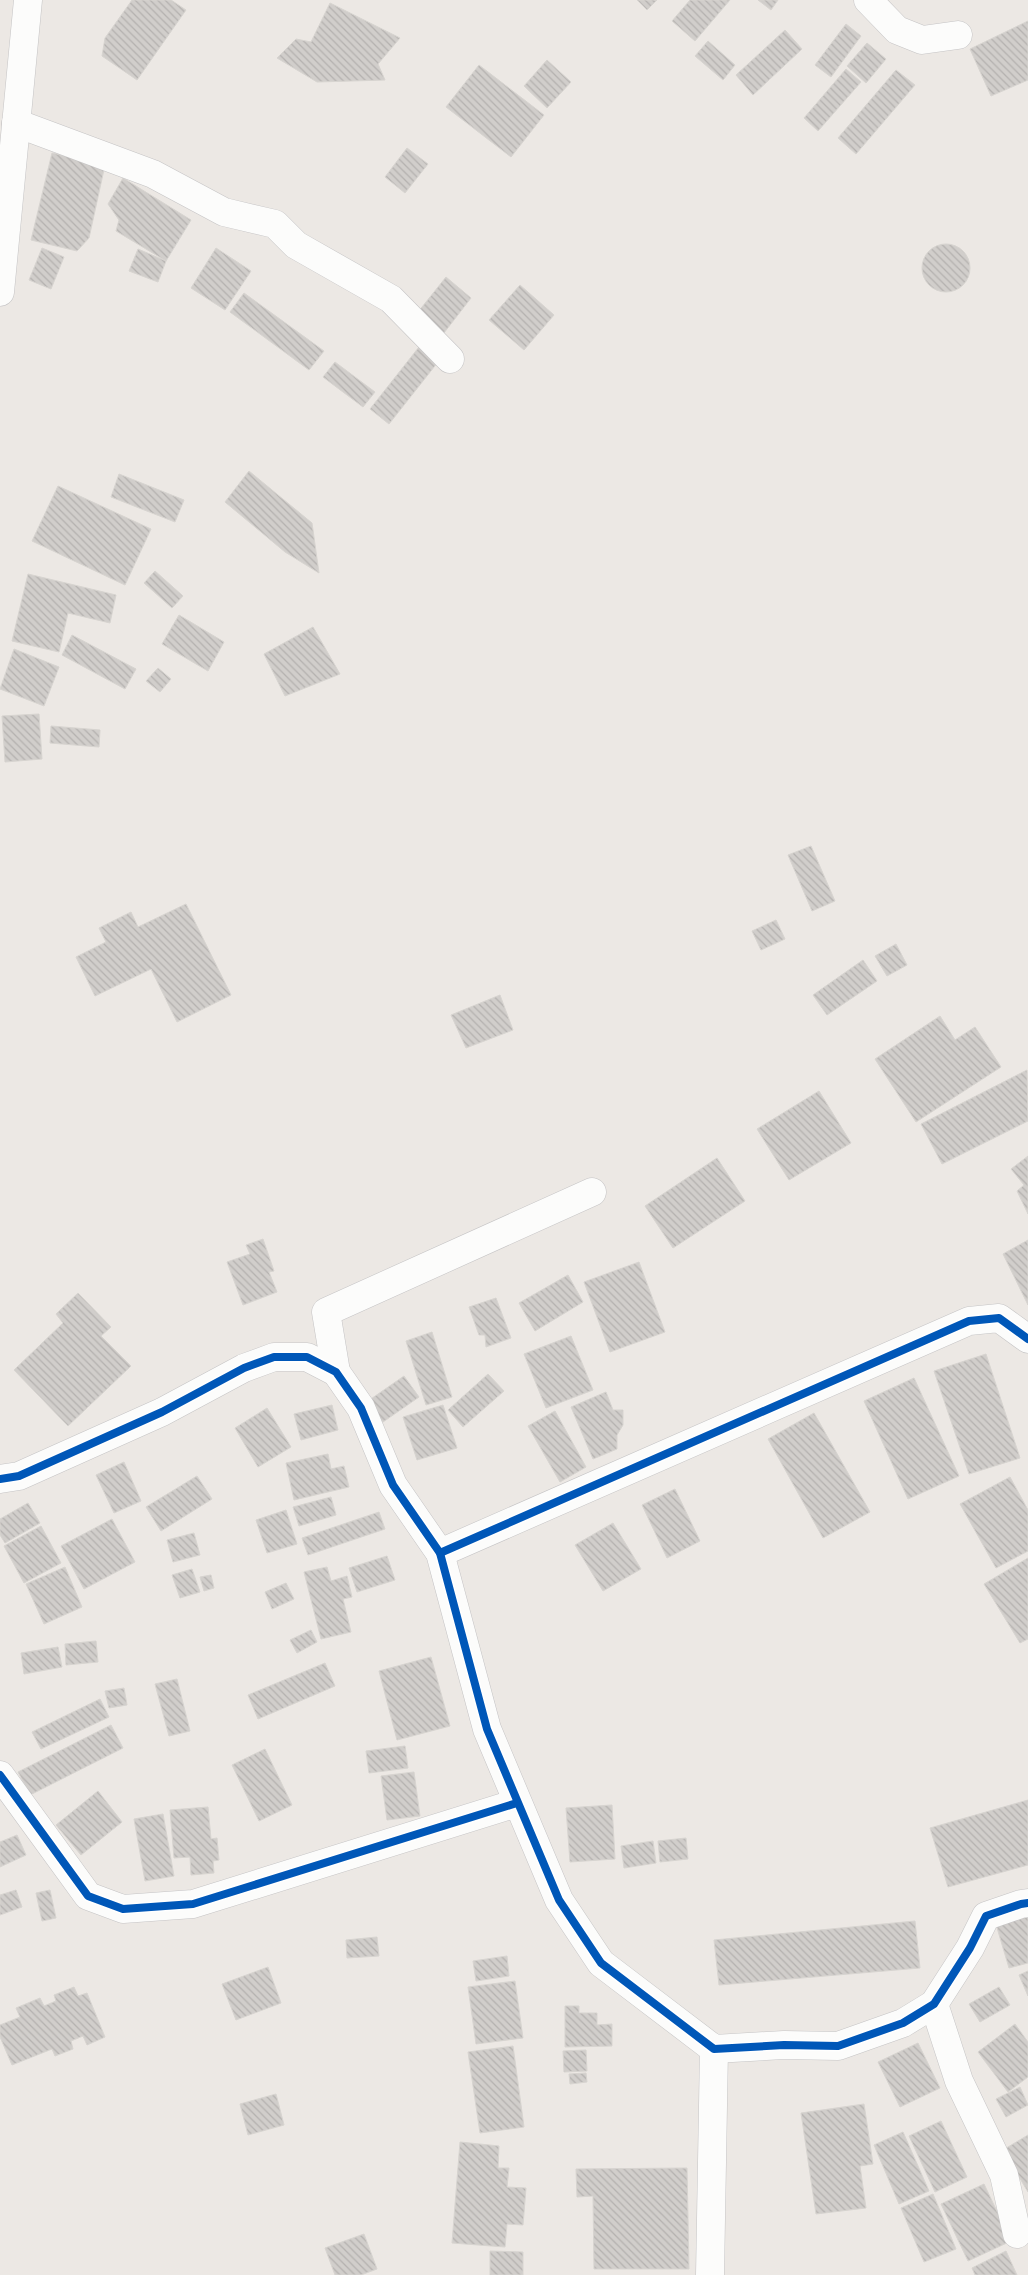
<svg xmlns="http://www.w3.org/2000/svg" width="1028" height="2275" font-family="'Fira Sans',sans-serif">
	<style>
		.building { fill: url(#building-back-hatch); stroke: #d7d4d0 }
		.lines { fill: none; stroke-linecap: round; stroke-linejoin: round }
		.minor-casing { stroke: #c5c4c5; stroke-width: 29 }
		.minor { stroke: #fcfcfb; stroke-width: 28 }
		.cycleway-casing { stroke: #fff; stroke-width: 11 }
		.cycleway { stroke: #0057b8; stroke-width: 8 }
	</style>
	<defs>
		<pattern id="building-back-hatch" width="6" height="6" patternUnits="userSpaceOnUse" patternTransform="scale(1.25)"><rect width="6" height="6" fill="#d1cecb"/><path d="M-1 5l2 2M0 0l6 6M5-1l2 2" fill="none" stroke="#b4b1af"/></pattern>
	</defs>
	<rect width="100%" height="100%" fill="#ece8e4"/>
	<g class="building">
		<path d="M132,0H171L186,10L137,80L102,56L105,38Z"/>
		<path d="M637,0H657L647,10Z"/>
		<path d="M690,0H730L695,41L672,21Z"/>
		<path d="M758,0H778L771,10Z"/>
		<path d="M330,3L400,38L378,64L385,80L317,82L277,58L296,39L311,42Z"/>
		<path d="M1028,21V80L991,96L970,49Z"/>
		<path d="M846,24L861,36L831,77L815,65Z"/>
		<path d="M785,30L802,49L753,95L736,75Z"/>
		<path d="M708,41L735,65L723,80L695,56Z"/>
		<path d="M867,43L886,59L866,83L847,66Z"/>
		<path d="M547,60L571,82L547,108L524,86Z"/>
		<path d="M479,65L544,115L511,157L446,107Z"/>
		<path d="M846,69L861,82L818,131L804,118Z"/>
		<path d="M896,70L915,85L856,154L838,138Z"/>
		<path d="M407,148L428,164L405,193L385,177Z"/>
		<path d="M52,153L105,165L89,238L77,251L31,240Z"/>
		<path d="M123,178L191,220L166,261L116,231L119,220L108,204Z"/>
		<circle cx="946" cy="268" r="24"/>
		<path d="M42,248L64,257L51,289L29,280Z"/>
		<path d="M216,248L251,271L225,310L191,288Z"/>
		<path d="M138,249L166,261L158,282L129,271Z"/>
		<path d="M446,277L471,298L440,338L414,317Z"/>
		<path d="M520,285L554,315L524,350L489,320Z"/>
		<path d="M244,293L324,351L309,370L230,312Z"/>
		<path d="M419,347L438,362L389,424L370,409Z"/>
		<path d="M335,362L375,392L363,407L323,377Z"/>
		<path d="M249,471L312,523L319,573L285,552L225,502Z"/>
		<path d="M119,474L184,500L175,522L111,497Z"/>
		<path d="M58,486L151,529L125,585L32,541Z"/>
		<path d="M155,571L183,596L172,608L144,583Z"/>
		<path d="M28,574L116,595L110,623L68,613L59,652L12,641Z"/>
		<path d="M179,615L224,642L208,671L162,644Z"/>
		<path d="M313,627L340,674L285,696L264,654Z"/>
		<path d="M72,635L136,669L125,689L62,655Z"/>
		<path d="M14,649L59,667L44,706L0,689Z"/>
		<path d="M158,668L171,679L160,692L146,681Z"/>
		<path d="M39,714L42,759L5,762L2,716Z"/>
		<path d="M51,726L100,730L99,747L50,743Z"/>
		<path d="M811,846L835,901L812,911L788,855Z"/>
		<path d="M186,904L231,995L177,1022L151,969L95,996L76,957L106,942L99,928L131,912L138,927Z"/>
		<path d="M776,920L785,939L761,950L752,931Z"/>
		<path d="M896,944L907,965L887,976L875,956Z"/>
		<path d="M863,960L877,981L827,1015L813,995Z"/>
		<path d="M500,995L513,1030L466,1048L451,1015Z"/>
		<path d="M940,1016L955,1040L975,1027L1001,1067L916,1122L875,1059Z"/>
		<path d="M1027,1070L1028,1121L942,1164L921,1124Z"/>
		<path d="M819,1091L851,1143L789,1180L757,1129Z"/>
		<path d="M1028,1156V1214L1017,1191L1024,1185L1011,1169Z"/>
		<path d="M717,1158L745,1201L673,1248L645,1206Z"/>
		<path d="M263,1239L274,1271L269,1272L277,1292L243,1305L227,1262L250,1254L246,1245Z"/>
		<path d="M1028,1240V1305L1003,1254Z"/>
		<path d="M639,1262L665,1332L610,1352L584,1282Z"/>
		<path d="M568,1275L583,1302L535,1331L519,1303Z"/>
		<path d="M78,1293L111,1327L101,1336L131,1366L68,1426L14,1370L63,1323L56,1314Z"/>
		<path d="M496,1298L511,1338L486,1347L485,1335H479L469,1307Z"/>
		<path d="M432,1332L452,1397L426,1405L406,1341Z"/>
		<path d="M571,1336L593,1390L546,1408L524,1354Z"/>
		<path d="M986,1354L1020,1458L969,1474L934,1371Z"/>
		<path d="M488,1374L504,1391L463,1427L448,1410Z"/>
		<path d="M404,1376L419,1397L383,1422L368,1401Z"/>
		<path d="M914,1378L959,1476L908,1499L864,1401Z"/>
		<path d="M606,1392L613,1410H623V1425L617,1435V1449L593,1459L571,1407Z"/>
		<path d="M332,1405L338,1430L301,1440L294,1414Z"/>
		<path d="M443,1405L457,1448L417,1460L403,1417Z"/>
		<path d="M267,1408L291,1447L258,1467L235,1428Z"/>
		<path d="M555,1411L586,1467L560,1482L528,1426Z"/>
		<path d="M814,1413L870,1512L823,1538L768,1439Z"/>
		<path d="M328,1454L331,1469L344,1466L349,1487L294,1500L286,1463Z"/>
		<path d="M124,1462L141,1501L114,1513L96,1475Z"/>
		<path d="M197,1476L212,1499L161,1531L146,1507Z"/>
		<path d="M1010,1477L1028,1510V1551L996,1568L960,1504Z"/>
		<path d="M675,1489L700,1541L667,1558L642,1505Z"/>
		<path d="M331,1497L336,1515L299,1526L293,1507Z"/>
		<path d="M28,1503L40,1523L5,1543L0,1535V1519Z"/>
		<path d="M286,1510L297,1544L267,1553L256,1520Z"/>
		<path d="M379,1512L385,1529L308,1555L302,1538Z"/>
		<path d="M112,1519L135,1562L84,1589L61,1546Z"/>
		<path d="M613,1523L641,1569L603,1591L575,1545Z"/>
		<path d="M41,1526L61,1563L24,1583L4,1546Z"/>
		<path d="M194,1533L200,1555L173,1562L167,1540Z"/>
		<path d="M387,1556L395,1580L357,1592L349,1568Z"/>
		<path d="M1028,1558V1639L1020,1643L984,1584Z"/>
		<path d="M65,1567L82,1607L44,1624L26,1584Z"/>
		<path d="M327,1567L331,1581L347,1576L352,1597L343,1599L351,1632L321,1639L304,1572Z"/>
		<path d="M192,1569L200,1592L180,1598L172,1575Z"/>
		<path d="M211,1575L214,1588L204,1591L200,1577Z"/>
		<path d="M286,1583L294,1599L272,1609L265,1592Z"/>
		<path d="M311,1630L317,1642L297,1653L290,1640Z"/>
		<path d="M96,1641L98,1662L66,1665L65,1644Z"/>
		<path d="M58,1647L62,1667L24,1674L21,1653Z"/>
		<path d="M431,1657L450,1726L397,1740L379,1671Z"/>
		<path d="M325,1663L335,1686L258,1719L248,1695Z"/>
		<path d="M177,1679L190,1731L169,1736L155,1684Z"/>
		<path d="M124,1688L127,1705L109,1708L105,1691Z"/>
		<path d="M100,1699L109,1717L41,1749L32,1732Z"/>
		<path d="M111,1725L123,1748L30,1795L18,1772Z"/>
		<path d="M405,1746L408,1768L369,1773L366,1751Z"/>
		<path d="M265,1749L292,1805L259,1821L232,1765Z"/>
		<path d="M414,1772L420,1816L387,1820L381,1776Z"/>
		<path d="M98,1791L122,1822L81,1855L56,1825Z"/>
		<path d="M1028,1800V1865L948,1887L930,1828Z"/>
		<path d="M612,1805L615,1859L570,1862L566,1808Z"/>
		<path d="M208,1807L211,1839L217,1838L219,1860L213,1861L214,1873L191,1875L190,1857L174,1858L170,1810Z"/>
		<path d="M163,1814L174,1876L145,1881L134,1819Z"/>
		<path d="M17,1835L26,1855L0,1867V1842Z"/>
		<path d="M686,1838L688,1859L660,1862L658,1841Z"/>
		<path d="M653,1841L656,1863L624,1868L621,1846Z"/>
		<path d="M16,1890L22,1907L0,1915V1895Z"/>
		<path d="M50,1890L56,1918L42,1921L36,1893Z"/>
		<path d="M1028,1912V1963L1009,1968L995,1921Z"/>
		<path d="M915,1921L920,1968L719,1985L714,1940Z"/>
		<path d="M377,1937L379,1956L347,1958L346,1940Z"/>
		<path d="M507,1956L509,1976L476,1981L473,1961Z"/>
		<path d="M268,1967L281,2003L236,2020L222,1984Z"/>
		<path d="M1028,1971V1996L1019,1975Z"/>
		<path d="M515,1981L523,2038L476,2044L468,1987Z"/>
		<path d="M74,1987L78,1996L87,1993L105,2037L87,2045L83,2036L71,2041L73,2049L55,2056L52,2049L12,2065L0,2037V2025L20,2017L16,2008L40,1998L44,2006L56,2001L54,1995Z"/>
		<path d="M999,1987L1010,2005L980,2022L969,2004Z"/>
		<path d="M565,2006H579V2013H597V2025L612,2024V2046L565,2047Z"/>
		<path d="M1015,2024L1028,2042V2077L1008,2092L978,2052Z"/>
		<path d="M918,2043L940,2088L900,2107L878,2062Z"/>
		<path d="M513,2046L524,2127L480,2133L468,2052Z"/>
		<path d="M586,2050L587,2071L564,2072L563,2051Z"/>
		<path d="M586,2073L587,2082L570,2084L569,2074Z"/>
		<path d="M1020,2087L1028,2105L1006,2117L996,2099Z"/>
		<path d="M276,2094L284,2125L248,2135L240,2104Z"/>
		<path d="M864,2104L873,2164L860,2166L866,2208L816,2214L801,2113Z"/>
		<path d="M941,2121L967,2177L935,2192L909,2136Z"/>
		<path d="M903,2132L929,2191L899,2204L874,2145Z"/>
		<path d="M1028,2135V2192L1003,2150Z"/>
		<path d="M460,2142L499,2146L498,2168H509L507,2187L526,2188L523,2225L507,2224L505,2247L452,2243Z"/>
		<path d="M687,2168L689,2269H594L593,2196L577,2197L576,2169Z"/>
		<path d="M984,2184L1011,2241L968,2261L941,2204Z"/>
		<path d="M933,2194L956,2249L924,2262L901,2208Z"/>
		<path d="M364,2234L377,2269L361,2275H335L325,2248Z"/>
		<path d="M490,2251L523,2252V2275H490Z"/>
		<path d="M1006,2251L1017,2275H975L972,2268Z"/>
	</g>
	<g class="lines">
		<defs>
			<g id="minor">
				<path d="M868,0L897,30L922,40L958,35"/>
				<path d="M16,123L153,174L224,212L275,224L296,245L391,299L450,359"/>
				<path d="M0,292L28,0"/>
				<path d="M336,1372L326,1312L592,1192"/>
				<path d="M0,1479L19,1476L162,1412L244,1368L274,1357H307L336,1372L361,1408L393,1485L440,1553L487,1729L559,1900L601,1963L714,2049L784,2045L838,2046L903,2023L934,2004L970,1948L986,1916L1021,1904L1028,1903"/>
				<path d="M440,1553L969,1321L999,1318L1028,1339"/>
				<path d="M0,1775L88,1896L123,1909L193,1904L517,1803"/>
				<path d="M934,2004L959,2081L1004,2175L1017,2234"/>
				<path d="M710,2275L714,2049"/>
			</g>
		</defs>
		<use href="#minor" class="minor-casing"/>
		<use href="#minor" class="minor"/>
		<defs>
			<g id="cycleway">
				<path d="M0,1479L19,1476L162,1412L244,1368L274,1357H307L336,1372L361,1408L393,1485L440,1553L487,1729L559,1900L601,1963L714,2049L784,2045L838,2046L903,2023L934,2004L970,1948L986,1916L1021,1904L1028,1903"/>
				<path d="M440,1553L969,1321L999,1318L1028,1339"/>
				<path d="M0,1775L88,1896L123,1909L193,1904L517,1803"/>
			</g>
		</defs>
		<use href="#cycleway" class="cycleway-casing"/>
		<use href="#cycleway" class="cycleway"/>
	</g>
</svg>
